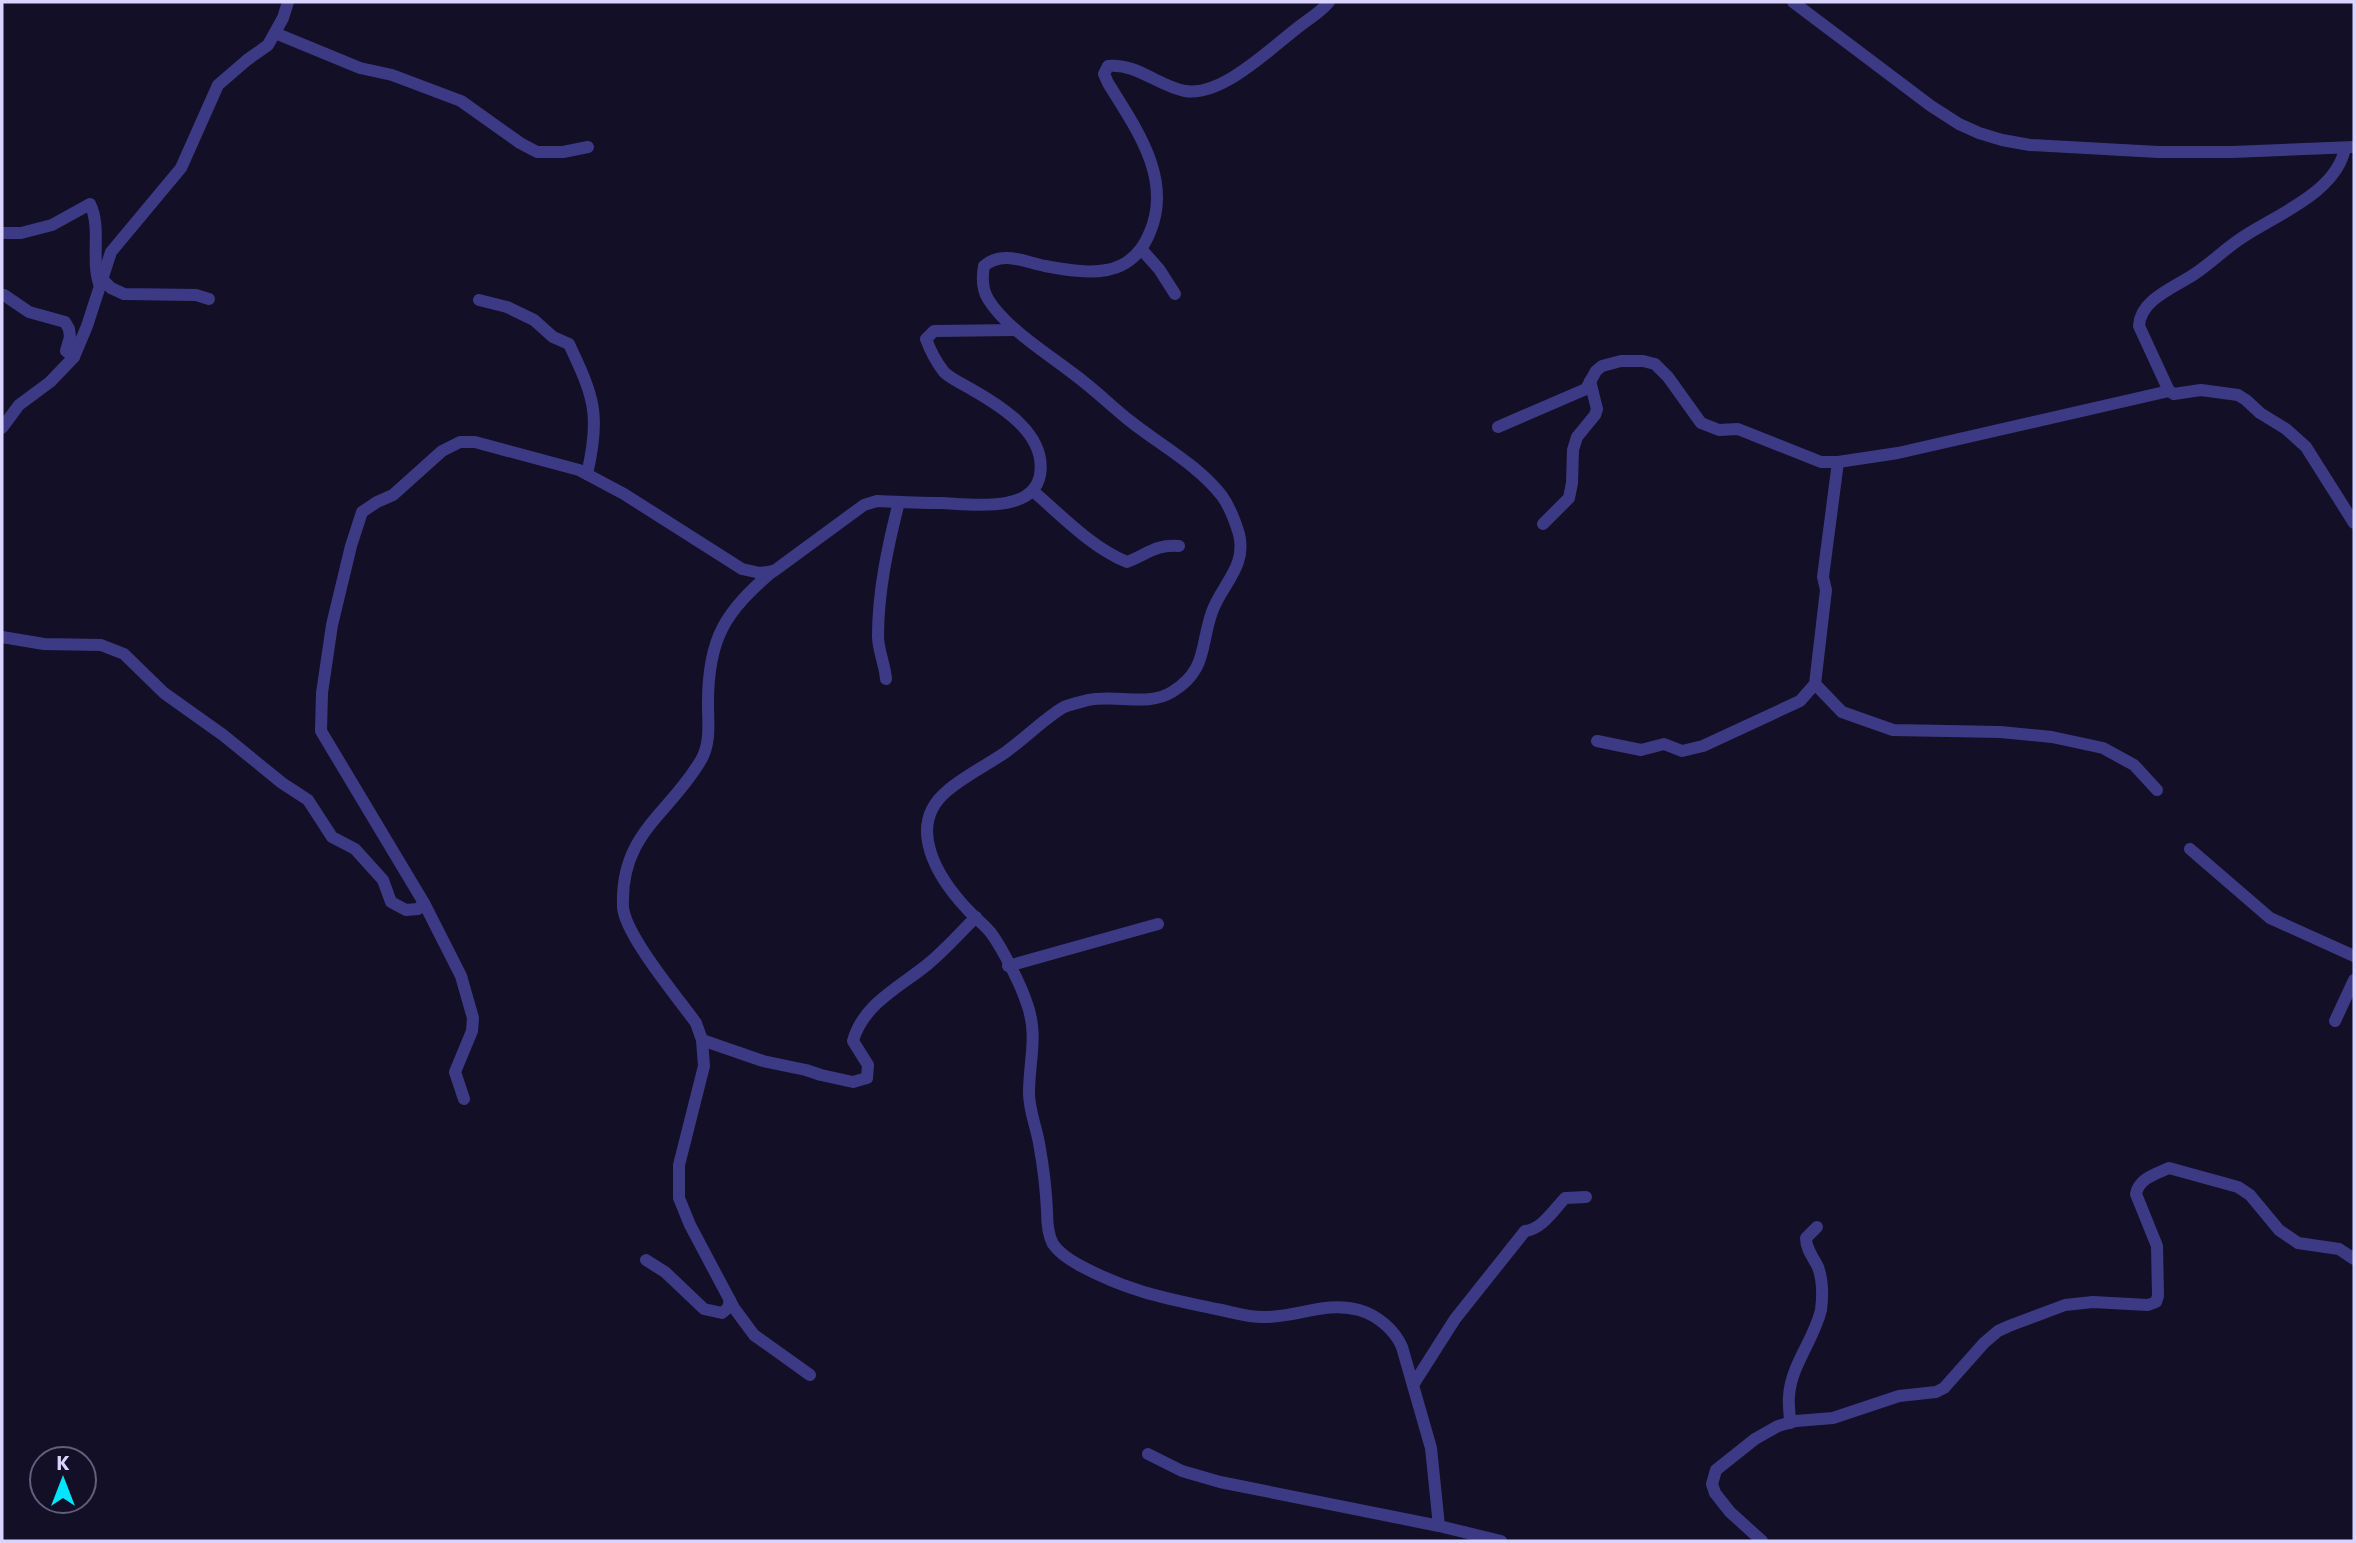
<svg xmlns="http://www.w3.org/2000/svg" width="2356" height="1543" font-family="Poppins,sans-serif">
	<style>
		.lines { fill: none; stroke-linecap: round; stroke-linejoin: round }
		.minor { stroke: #3d3a85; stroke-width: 12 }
	</style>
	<rect width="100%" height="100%" fill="#130f26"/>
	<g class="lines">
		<g class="minor">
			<path d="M1329,2C1320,13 1307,20 1296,29C1269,50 1221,97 1185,91C1158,86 1137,63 1108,66L1104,74L1108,83C1135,127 1173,178 1150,232C1131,280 1089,274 1045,266C1025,262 1002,250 984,266C982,277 982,289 988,299C1005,327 1045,352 1071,372C1092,387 1110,405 1130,421C1160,445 1197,464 1222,496C1230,507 1235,521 1239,534C1247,567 1222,584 1212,612C1200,645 1208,670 1172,692C1148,707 1115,694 1088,700C1081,702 1071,704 1064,707C1046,717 1022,741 1003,754C985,766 963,777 947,791C905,826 938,878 967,909C975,918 984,924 991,933C1002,948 1020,983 1026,1001C1039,1034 1029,1060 1029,1093C1029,1110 1036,1126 1039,1143C1043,1165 1046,1188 1047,1211C1047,1221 1048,1235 1053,1244C1059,1253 1070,1260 1079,1265C1127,1291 1164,1298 1216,1309C1233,1312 1249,1318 1266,1317C1297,1317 1327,1301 1359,1310C1377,1315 1395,1330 1402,1347L1431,1448L1439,1526L1501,1541"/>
			<path d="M1793,2L1931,106L1959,124L1979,133L2002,140L2030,145L2158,152H2232L2354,147"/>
			<path d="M275,33L360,68L392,75L461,101L520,143L537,152H563L588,147"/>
			<path d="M2345,148C2337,192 2276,215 2243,237C2226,248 2212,262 2196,273C2176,287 2140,299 2139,326L2169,391L2174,394L2201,390L2238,395L2246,400L2260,413L2286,429L2306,447L2354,523"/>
			<path d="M2,233H21L52,225L90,204C102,228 90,261 100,286"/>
			<path d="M1142,250L1159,269L1175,294"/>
			<path d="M102,279L111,288L124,294L196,295L209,299"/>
			<path d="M4,295L29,312L65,322L69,329L70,337L66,351L74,357"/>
			<path d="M479,300L507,307L534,320L553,337L569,344C594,397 601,415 587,474"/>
			<path d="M1498,427L1586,389L1596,371L1602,366L1621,361H1643L1655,364L1668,377L1701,423L1719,430L1738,429L1821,462H1838L1898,453L2169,391"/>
			<path d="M2,428L19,405L50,382L74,357L87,326L111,252L181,168L218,85L247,60L268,45L283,18L288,2"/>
			<path d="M1033,491C1062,516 1091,547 1127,562C1148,554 1155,544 1179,546"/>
			<path d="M1543,524L1569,498L1572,483L1573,450L1577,437L1595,415L1597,409L1590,381"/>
			<path d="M773,571C725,612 708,638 708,703C708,722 711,743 701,760C669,815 620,833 623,907C625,935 678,998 696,1023L702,1040L704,1066L679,1165V1198L690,1225L734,1308L754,1335L810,1375"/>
			<path d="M2,637L44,644L101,645L124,654L164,693L223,735L282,783L308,800L332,837L355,849L383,880L391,902L406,910L418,909L424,903L321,731L322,693L332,625L351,546L362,512L377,502L393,495L442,451L460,442H475L579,470L624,494L742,569L760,573L774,571L864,505L877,501C898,502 920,503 941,503C970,504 1033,514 1040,475C1047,434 1001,406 971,389C963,384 951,379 944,372C937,363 930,350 926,339L934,331L1016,330"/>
			<path d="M886,679C885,665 878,650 878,636C878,591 888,545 899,502"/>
			<path d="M1815,684L1842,712L1893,730L2000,732L2052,737L2103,748L2134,765L2157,790"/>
			<path d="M1597,741L1641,750L1664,744L1682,751L1703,746L1800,701L1815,684L1826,590L1823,577L1838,462"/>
			<path d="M2190,849L2270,918L2354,956"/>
			<path d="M424,903L461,976L473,1018L472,1031L455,1072L464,1099"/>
			<path d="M1008,966L1158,924"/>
			<path d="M2335,1021L2354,980"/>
			<path d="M702,1040L763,1061L806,1070L821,1075L853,1082L867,1078L868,1065L853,1041C863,1004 900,987 928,964C945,950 960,933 976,917"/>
			<path d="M646,1260L665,1272L704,1309L722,1313L728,1308L730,1300"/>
			<path d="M1413,1385L1455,1319L1525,1231C1542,1229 1553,1211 1565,1198L1586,1197"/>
			<path d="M1790,1423C1790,1414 1788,1404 1789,1396C1791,1365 1814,1340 1821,1310C1823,1295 1823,1281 1818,1267C1813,1257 1806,1249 1806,1238L1817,1227"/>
			<path d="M1148,1454L1182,1471L1220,1482L1439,1526"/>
			<path d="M1762,1541L1730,1512L1715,1493L1712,1484L1716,1470L1755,1439L1778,1426L1796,1421L1833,1418L1899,1396L1936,1392L1944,1388L1984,1343L1998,1331L2009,1326L2065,1305L2093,1302L2148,1305L2156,1302L2158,1296L2157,1246L2136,1194C2139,1178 2156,1174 2169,1168L2238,1187L2250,1195L2279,1230L2298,1243L2339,1249L2354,1259"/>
		</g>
	</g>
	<rect width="2356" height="1543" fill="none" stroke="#d9d4ff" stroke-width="7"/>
	<g transform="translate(63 1480)"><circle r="33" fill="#130f26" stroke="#625e7d" stroke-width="2"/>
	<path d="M0-5L12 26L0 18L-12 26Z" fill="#00e5ff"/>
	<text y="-10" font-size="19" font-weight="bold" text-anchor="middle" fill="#d9d4ff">K</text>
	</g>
</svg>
